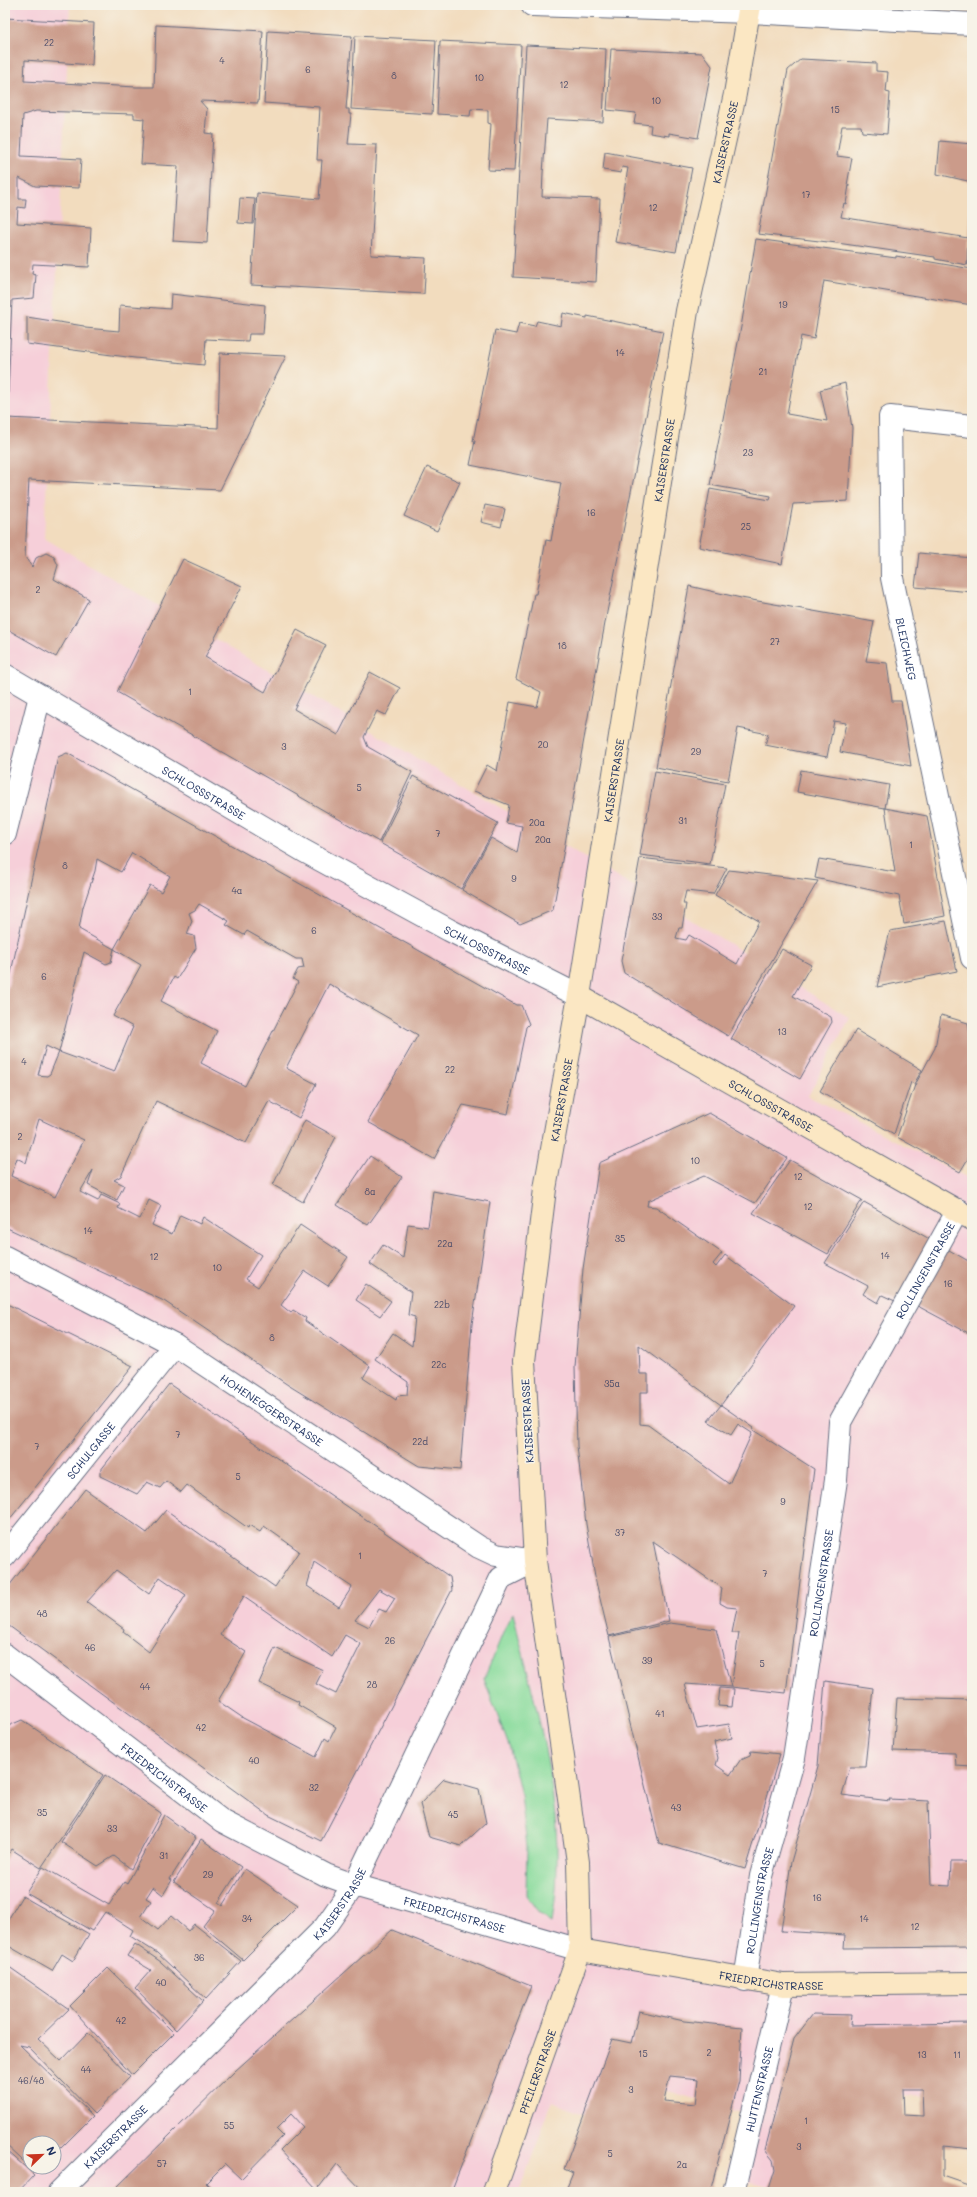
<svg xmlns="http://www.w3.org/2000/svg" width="977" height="2197" font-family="Mali,sans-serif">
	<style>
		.built { fill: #f6cfd9; fill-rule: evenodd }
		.green { fill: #8adc9d; stroke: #52867e }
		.building { fill: #cb9b8a; fill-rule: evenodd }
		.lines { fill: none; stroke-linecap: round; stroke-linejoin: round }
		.street-casing { stroke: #666c80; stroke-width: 24 }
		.secondary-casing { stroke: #666c80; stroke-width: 24 }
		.street { stroke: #fff; stroke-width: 22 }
		.secondary { stroke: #fbe7c3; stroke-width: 22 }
		.labels { text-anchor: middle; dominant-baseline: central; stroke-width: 3; stroke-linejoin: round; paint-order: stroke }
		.number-label { font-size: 9px; fill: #474a69 }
		.street-label { font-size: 11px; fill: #1b2f5e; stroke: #f7f3e8 }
	</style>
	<rect width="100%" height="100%" fill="#f7f3e8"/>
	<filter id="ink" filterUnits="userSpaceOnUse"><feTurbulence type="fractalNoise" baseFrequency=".025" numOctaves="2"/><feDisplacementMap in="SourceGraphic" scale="8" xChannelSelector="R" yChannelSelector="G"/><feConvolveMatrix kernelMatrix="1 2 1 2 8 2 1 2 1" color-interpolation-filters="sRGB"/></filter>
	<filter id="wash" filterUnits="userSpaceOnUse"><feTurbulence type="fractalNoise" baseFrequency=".012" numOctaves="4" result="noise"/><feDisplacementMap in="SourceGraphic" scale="16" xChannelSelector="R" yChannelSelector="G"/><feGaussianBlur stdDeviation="0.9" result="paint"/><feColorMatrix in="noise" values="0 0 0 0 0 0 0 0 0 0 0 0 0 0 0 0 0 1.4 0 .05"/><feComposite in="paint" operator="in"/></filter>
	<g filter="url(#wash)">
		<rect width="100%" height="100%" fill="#f2dcbe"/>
		<path class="built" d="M5,5H70L44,538L696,923L850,1018L808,1096L972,1180V2096L864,2095L789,2192L726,2177L742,2113L665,2090L642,2136L552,2102L519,2192H5ZM30,2143H54V2167H30Z"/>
		<path class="green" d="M513,1613C537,1713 570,1818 552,1922L539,1913L526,1895L527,1847L521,1795L510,1749L484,1679L508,1621Z"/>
		<g id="blocks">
			<g class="building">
				<path d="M5,18L94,23L92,65L25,60L24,81L136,87H154L156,25L263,31L258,103L200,101L207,109L205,133L213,134L207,243L173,241L178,166L141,164L144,119L134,118V114L36,111L23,115L21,156L81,159L79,188L35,186L19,178V199H26L25,208L18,207L17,223L91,228L89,267L33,264L32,274L36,275L34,298L12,300L7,418L218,428L220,353L286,356L220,490L29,480L25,557L32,567L36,558L46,553L54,557L58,565L54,579L89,599L56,657L5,628Z"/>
				<path d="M268,31L352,36L346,109H349V114H351L348,144L377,145L371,255L426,258L424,294L251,285L257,193L319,199L322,160H317L320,107L264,103Z"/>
				<path d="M355,36L436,40L432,114L351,109Z"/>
				<path d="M440,41L521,45L514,171L488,170L491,124L488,123V110L471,109L470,116L437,114Z"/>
				<path d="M526,45L606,49L603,122L547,119L543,173L542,197L600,199L596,282L513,277Z"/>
				<path d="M611,49L702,53L712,66L698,138L669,133V136L650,133L651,125L634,123L636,113L607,110Z"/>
				<path d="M801,59L876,63V71L888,72L886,92L890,93L887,134L862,132L861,126H842L837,156L852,158L847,185H849L846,204L844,203L841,217L968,238L967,265L935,259V257L837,243L758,234L788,70Z"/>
				<path d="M940,141L972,144V182L937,174Z"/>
				<path d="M605,152L692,168L676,252L615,242L628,168L622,167L621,173L603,170Z"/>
				<path d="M240,198L255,199L253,224L238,223Z"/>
				<path d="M971,202H972V266L968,265Z"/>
				<path d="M756,239L896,258V256L972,269V305L824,281L814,339L801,336L787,414L827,421L820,390L845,383L852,428L848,501L793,504L782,564L699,547L710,489L770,500L771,496L710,485L741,327Z"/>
				<path d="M171,294L265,305L263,334H249L248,341L206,339L204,365L135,358L27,344V317L84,326L85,328L119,331L120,305L170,309Z"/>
				<path d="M563,313L587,318V316L663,331L607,612L553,910L520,924L462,890L491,838L517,853L522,826L506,823L509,805L474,791L487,765L497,771L510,702L537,707L541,692L516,679L534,594H536L546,540L551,541L561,483L470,465L475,441H473L495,330L516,334L519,323L535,326L537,321L561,326Z"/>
				<path d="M427,467L460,482L437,531L404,516Z"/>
				<path d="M485,505L505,509L501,527L481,522Z"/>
				<path d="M919,553L972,558V592L915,587Z"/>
				<path d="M183,559L242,586L205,657L265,692L297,630L326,645L294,709L338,735L370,672L400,688L386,715L377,711L364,737L368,747L412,772L379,842L117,692Z"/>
				<path d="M689,586L741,598L874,622L866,661L887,663L892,701H901L911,766L840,752L846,723L834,721L827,757L765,745L768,734L738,728L728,781L656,767Z"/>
				<path d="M67,753L516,1005H521L529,1024L526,1027L508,1114L463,1105L434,1159L368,1122L418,1035L329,984L286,1068L316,1084L299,1118L269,1101L246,1143L156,1101L121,1176L114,1180L124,1185L117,1200L88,1185L93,1170L80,1192L98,1201L101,1195L120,1204L118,1208L140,1219L149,1200L161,1206L152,1225L172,1234L180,1215L200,1224L203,1217L261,1255L246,1279L258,1287L300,1225L348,1257L328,1286L305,1271L281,1305L291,1313L293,1310L306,1318L305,1321L370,1366L363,1378L396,1400L397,1396L407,1395L408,1382L375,1359L393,1333L412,1346L415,1317L408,1315L411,1292L370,1264L383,1245L403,1258L408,1224L428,1227L433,1191L490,1202L472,1324L460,1470L419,1466L288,1385L164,1301L5,1227V1000L58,757ZM132,853L170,876L161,892L150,885L114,949L79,929L83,907L95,871L97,859L121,872ZM199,904L229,921L226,925L244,935L247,931L296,959H302L304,968L298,969L293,979L298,982L245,1086L201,1063L217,1031L161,1001L174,977L177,979L196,948L194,936L187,934L192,921L189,913L195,910ZM114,949L141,965L113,1016L133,1027L114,1072L59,1052L50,1074L47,1076L38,1075L46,1046L59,1052L84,952L106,964L111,962ZM39,1119L84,1140L55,1197L11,1176L17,1158L26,1163Z"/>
				<path d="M801,770L889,785L885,808L797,792Z"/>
				<path d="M655,771L725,784L710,864L640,855Z"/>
				<path d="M413,776L498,823L461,889L380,843Z"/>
				<path d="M885,808L927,816L945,916L904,924L899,896L815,878L819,859L895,872Z"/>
				<path d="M640,858L727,868L713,894L686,891L683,904H686L682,928H679L676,938L686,940L689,935L737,964L759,921L715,895L729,870L818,881L728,1036L624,973L621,961Z"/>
				<path d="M946,921L957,971L877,987L890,931Z"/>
				<path d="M782,949L811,965L793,996L831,1017L832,1022L800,1079L731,1039Z"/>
				<path d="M941,1015L968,1023L972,1047V1152L960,1172L897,1137L915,1085L935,1048Z"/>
				<path d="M856,1030L922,1070L914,1084L911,1082L894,1134L820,1091Z"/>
				<path d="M709,1113L787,1158L755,1203L704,1176L648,1201L647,1206L656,1207L722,1253L713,1264L716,1267L725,1255L794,1306L721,1405L639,1345L640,1374H648V1392H640V1424L648,1425L729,1484L752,1433L738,1424L731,1435L708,1421L721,1405L754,1428L753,1430L814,1469L786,1693L731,1687L739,1633H732L737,1608L727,1607L720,1603L722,1588L653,1541L669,1621L609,1636L596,1582L586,1524L577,1446L575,1367L583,1269L599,1163Z"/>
				<path d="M305,1120L336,1137L303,1202L273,1185Z"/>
				<path d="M370,1156L402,1177L368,1225L337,1205Z"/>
				<path d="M790,1160L862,1200L828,1254L753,1213Z"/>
				<path d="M864,1202L972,1263V1335L912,1303L910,1308L882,1295L878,1303L863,1294L868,1286L825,1263Z"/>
				<path d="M366,1284L391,1301L380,1316L356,1300Z"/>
				<path d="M5,1303L133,1366L5,1525Z"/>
				<path d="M169,1384L450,1577L452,1590L321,1841L268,1815L5,1623V1591L85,1489L147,1533L166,1510L275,1587L299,1551L264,1526L260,1532L249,1525L248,1528L187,1485L181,1492L166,1481L160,1488L147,1482L137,1494L100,1476V1471ZM314,1562L352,1587L339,1607L307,1586ZM116,1570L149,1594L160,1577L186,1595L149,1652L123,1632L124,1629L87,1602ZM379,1589L395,1598L386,1612L379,1609L369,1627L355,1620ZM244,1596L332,1657L345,1635L361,1644L336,1694L316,1684L323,1670L275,1648L259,1683L299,1702L298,1705L336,1727L329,1741L325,1738L316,1757L243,1718L218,1701L246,1652L220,1635Z"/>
				<path d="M670,1623L716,1629L731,1687L685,1684L697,1729L729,1724L732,1738L714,1742L718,1758L716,1765L730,1775L741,1759L750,1755L751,1751L780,1754L745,1869L659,1843L609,1637Z"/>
				<path d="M825,1681L873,1688L865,1767H850L842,1795L890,1801L889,1799L928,1801L931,1885L950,1886L951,1862H972V1947L844,1948L845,1935L781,1931L791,1862L818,1766Z"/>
				<path d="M720,1688L734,1689L732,1707L718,1706Z"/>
				<path d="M897,1698L972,1700V1767L956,1766L955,1753L893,1751Z"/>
				<path d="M22,1720L103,1775L41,1868L11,1849L5,1860V1731L8,1726Z"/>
				<path d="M105,1775L161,1813L131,1869L114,1856L98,1866L61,1842Z"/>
				<path d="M444,1779L479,1789L486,1823L461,1846L429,1837L420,1804Z"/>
				<path d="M164,1815L196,1838L170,1879L172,1880L163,1895L153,1887L146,1898L151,1901L141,1917L158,1930L171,1916L188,1931L194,1924L241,1961L206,1999L157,1953L130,1936L133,1930L105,1912L92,1931L26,1893L43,1867L109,1905L124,1882L127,1884Z"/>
				<path d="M201,1839L241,1867L218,1903L222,1906L245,1869L298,1905L243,1960L203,1926L215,1910L174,1882Z"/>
				<path d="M22,1896L89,1934L73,1961L62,1954L52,1971L5,1944V1925Z"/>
				<path d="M392,1930L531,1986L451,2192H364L337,2164L317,2190L280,2150L303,2127L291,2114L276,2129L283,2136L241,2179L225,2164L206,2183L216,2192H112L235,2071Z"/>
				<path d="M135,1944L161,1962L203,2001L176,2030L135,1988L151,1970L127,1956Z"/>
				<path d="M5,1964L69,2009L38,2039L61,2061L88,2033L130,2077L94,2114L29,2047L20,2045L93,2116L54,2155V2143H30V2167H43L36,2173L5,2144Z"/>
				<path d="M108,1968L174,2033L132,2075L70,2006Z"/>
				<path d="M639,2011L684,2021L742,2027L739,2081L710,2192H565L573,2173L564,2169L612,2039L631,2043ZM670,2076L699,2079L696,2104L664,2101Z"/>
				<path d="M813,2014L851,2015L850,2025L972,2023V2149L943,2146V2177L972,2187V2192H768L775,2170L773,2160L765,2150L794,2039ZM903,2089H922L923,2116L904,2115Z"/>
				<path d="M5,2149L34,2175L18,2192H5Z"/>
			</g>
		</g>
	</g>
	<g filter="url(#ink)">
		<use href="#blocks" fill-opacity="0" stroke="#666c80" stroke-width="1"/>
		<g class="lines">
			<defs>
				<g id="street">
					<path d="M532,5L750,12L972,24"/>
					<path id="s1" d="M972,426L890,417L892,578L972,958"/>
					<path id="s2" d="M5,675L304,851L449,930L579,996"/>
					<path d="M5,834L40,696"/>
					<path id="s3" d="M5,1257L175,1345L479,1547L496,1555L535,1561"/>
					<path id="s4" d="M5,1556L175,1345"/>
					<path id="s5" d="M5,1655L222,1821L326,1875L354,1885L580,1950"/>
					<path id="s6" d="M745,1980L761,1876L794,1758L836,1480L840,1422L958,1210"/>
					<path id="s7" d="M59,2192L325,1927L354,1885L501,1578L535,1561"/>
					<path id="s8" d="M734,2192L783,1985"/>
				</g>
				<g id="secondary">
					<path id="s9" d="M579,996L972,1219"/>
					<path id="s10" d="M580,1950L783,1985L972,1983"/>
					<path id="s11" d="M494,2192L580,1950L578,1862L535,1561L524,1361L545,1189L579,996L687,311L735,94L750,5"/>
				</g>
			</defs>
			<use href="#street" class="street-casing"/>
			<use href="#secondary" class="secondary-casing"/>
			<use href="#street" class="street"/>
			<use href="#secondary" class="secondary"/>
		</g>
	</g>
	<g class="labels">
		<g class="number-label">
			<text x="49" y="42">22</text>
			<text x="222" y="60">4</text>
			<text x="308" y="69">6</text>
			<text x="394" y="75">8</text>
			<text x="479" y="77">10</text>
			<text x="564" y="84">12</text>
			<text x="656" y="100">10</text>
			<text x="835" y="109">15</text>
			<text x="806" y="194">17</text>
			<text x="653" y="207">12</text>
			<text x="783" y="304">19</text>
			<text x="620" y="352">14</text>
			<text x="763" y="371">21</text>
			<text x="748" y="452">23</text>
			<text x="591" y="512">16</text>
			<text x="746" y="526">25</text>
			<text x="38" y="589">2</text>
			<text x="775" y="641">27</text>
			<text x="562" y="645">18</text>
			<text x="190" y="691">1</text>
			<text x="543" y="744">20</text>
			<text x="284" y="746">3</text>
			<text x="696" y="751">29</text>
			<text x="359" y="787">5</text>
			<text x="683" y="820">31</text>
			<text x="537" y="822">20a</text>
			<text x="438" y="833">7</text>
			<text x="543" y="839">20a</text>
			<text x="911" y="844">1</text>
			<text x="65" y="865">8</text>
			<text x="514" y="878">9</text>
			<text x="237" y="890">4a</text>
			<text x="657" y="916">33</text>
			<text x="314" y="930">6</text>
			<text x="44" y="976">6</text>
			<text x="782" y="1031">13</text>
			<text x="24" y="1061">4</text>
			<text x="450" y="1069">22</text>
			<text x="20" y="1136">2</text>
			<text x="695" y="1160">10</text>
			<text x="798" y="1176">12</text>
			<text x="370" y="1191">8a</text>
			<text x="808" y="1206">12</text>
			<text x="88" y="1230">14</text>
			<text x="620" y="1238">35</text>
			<text x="445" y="1243">22a</text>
			<text x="885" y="1255">14</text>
			<text x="154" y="1256">12</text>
			<text x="217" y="1267">10</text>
			<text x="948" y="1283">16</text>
			<text x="442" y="1304">22b</text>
			<text x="272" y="1337">8</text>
			<text x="439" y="1364">22c</text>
			<text x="612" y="1383">35a</text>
			<text x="178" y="1434">7</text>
			<text x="420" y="1441">22d</text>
			<text x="37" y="1446">7</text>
			<text x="238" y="1476">5</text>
			<text x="783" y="1501">9</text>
			<text x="620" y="1532">37</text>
			<text x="360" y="1555">1</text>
			<text x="765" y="1573">7</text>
			<text x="42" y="1613">48</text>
			<text x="390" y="1640">26</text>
			<text x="90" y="1647">46</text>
			<text x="647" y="1660">39</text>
			<text x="762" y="1663">5</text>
			<text x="372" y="1684">28</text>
			<text x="145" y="1686">44</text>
			<text x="660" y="1713">41</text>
			<text x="201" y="1727">42</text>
			<text x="254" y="1760">40</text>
			<text x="314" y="1787">32</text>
			<text x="676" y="1807">43</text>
			<text x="42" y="1812">35</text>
			<text x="453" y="1814">45</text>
			<text x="112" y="1828">33</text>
			<text x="164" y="1855">31</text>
			<text x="208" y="1874">29</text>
			<text x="817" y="1897">16</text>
			<text x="247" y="1918">34</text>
			<text x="864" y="1918">14</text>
			<text x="915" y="1926">12</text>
			<text x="199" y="1957">36</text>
			<text x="161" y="1982">40</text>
			<text x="121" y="2020">42</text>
			<text x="709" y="2052">2</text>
			<text x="643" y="2053">15</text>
			<text x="922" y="2054">13</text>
			<text x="957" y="2054">11</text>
			<text x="86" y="2069">44</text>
			<text x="31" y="2080">46/48</text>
			<text x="631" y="2089">3</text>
			<text x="806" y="2120">1</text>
			<text x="229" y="2125">55</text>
			<text x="799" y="2146">3</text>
			<text x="610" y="2153">5</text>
			<text x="162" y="2163">57</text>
			<text x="682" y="2164">2a</text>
		</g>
		<g class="street-label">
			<text stroke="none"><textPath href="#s11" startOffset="2085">KAISERSTRASSE</textPath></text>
			<text stroke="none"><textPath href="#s11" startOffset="1761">KAISERSTRASSE</textPath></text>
			<text stroke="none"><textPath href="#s1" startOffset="316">BLEICHWEG</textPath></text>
			<text stroke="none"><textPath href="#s11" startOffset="1437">KAISERSTRASSE</textPath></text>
			<text stroke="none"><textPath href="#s2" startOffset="231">SCHLOSSSTRASSE</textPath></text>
			<text stroke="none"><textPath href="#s2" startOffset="555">SCHLOSSSTRASSE</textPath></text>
			<text stroke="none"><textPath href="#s11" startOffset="1113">KAISERSTRASSE</textPath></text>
			<text stroke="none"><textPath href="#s9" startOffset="221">SCHLOSSSTRASSE</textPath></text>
			<text stroke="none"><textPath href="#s6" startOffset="741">ROLLINGENSTRASSE</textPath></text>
			<text stroke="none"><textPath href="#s3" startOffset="308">HOHENEGGERSTRASSE</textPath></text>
			<text transform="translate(527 1421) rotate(-93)">KAISERSTRASSE</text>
			<text stroke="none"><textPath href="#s4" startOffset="136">SCHULGASSE</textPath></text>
			<text stroke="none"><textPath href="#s6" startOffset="405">ROLLINGENSTRASSE</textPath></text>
			<text stroke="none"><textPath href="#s5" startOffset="201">FRIEDRICHSTRASSE</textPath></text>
			<text stroke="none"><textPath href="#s6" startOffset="81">ROLLINGENSTRASSE</textPath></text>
			<text stroke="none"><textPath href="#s7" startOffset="403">KAISERSTRASSE</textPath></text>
			<text stroke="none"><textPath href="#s5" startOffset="525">FRIEDRICHSTRASSE</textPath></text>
			<text stroke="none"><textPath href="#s10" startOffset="194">FRIEDRICHSTRASSE</textPath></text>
			<text stroke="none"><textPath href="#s11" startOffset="128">PFEILERSTRASSE</textPath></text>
			<text stroke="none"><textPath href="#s8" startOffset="106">HUTTENSTRASSE</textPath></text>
			<text stroke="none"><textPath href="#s7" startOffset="79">KAISERSTRASSE</textPath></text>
		</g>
	</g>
	<rect width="977" height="2197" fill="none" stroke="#f7f3e8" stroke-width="20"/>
	<g transform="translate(42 2155) rotate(67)"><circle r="19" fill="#f7f3e8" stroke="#9fa5b1"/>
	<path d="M0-3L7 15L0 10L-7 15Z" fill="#c8321e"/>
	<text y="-6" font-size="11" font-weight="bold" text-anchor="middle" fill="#1b2f5e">N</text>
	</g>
</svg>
